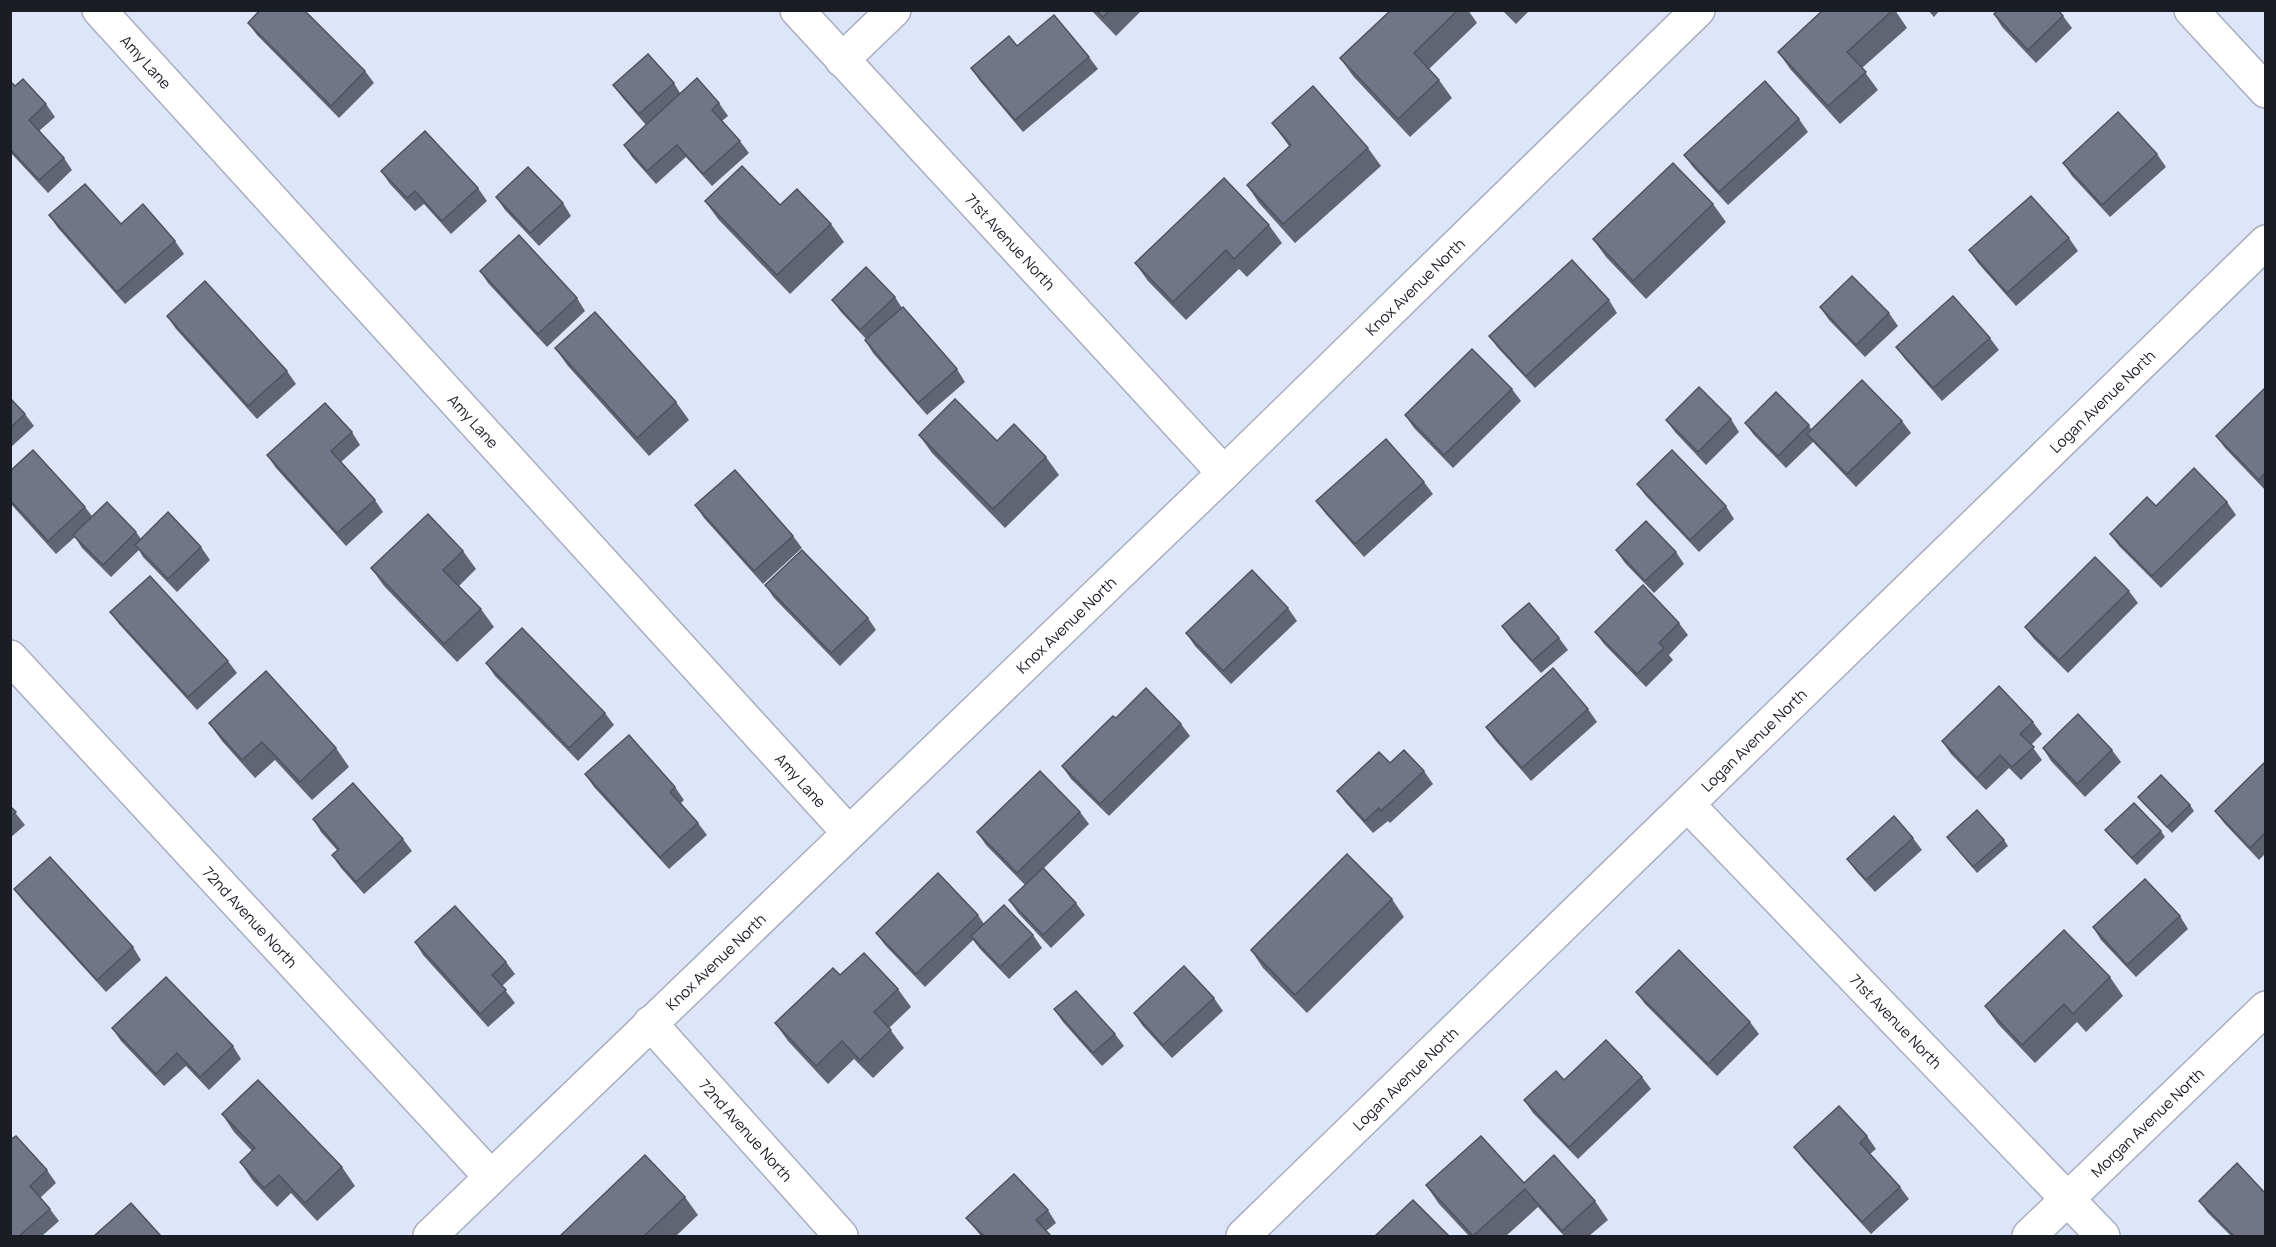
<svg xmlns="http://www.w3.org/2000/svg" width="2276" height="1247" font-family="Manrope,sans-serif">
	<style>
		.lines { fill: none; stroke-linecap: round; stroke-linejoin: round }
		.street-casing { stroke: #a8aec0; stroke-width: 36 }
		.street { stroke: #fff; stroke-width: 33 }
		.wall { fill: #606574 }
		.building { fill: #707687; stroke: #4e535e; stroke-width: 1.5 }
		.labels { text-anchor: middle; dominant-baseline: central; stroke-width: 5; stroke-linejoin: round; paint-order: stroke }
		.street-label { font-size: 15px; fill: #1b1d24; stroke: #dee5f8 }
	</style>
	<rect width="100%" height="100%" fill="#dee5f8"/>
	<g class="lines">
		<defs>
			<g id="street">
				<path id="s1" d="M99,10L849,833"/>
				<path id="s2" d="M797,10L1224,473"/>
				<path d="M2191,10L2266,91"/>
				<path d="M842,60L894,10"/>
				<path id="s3" d="M10,657L491,1177"/>
				<path id="s4" d="M1688,805L2103,1236"/>
				<path id="s5" d="M650,1023L841,1236"/>
				<path id="s6" d="M430,1236L1224,473L1698,10"/>
				<path id="s7" d="M1243,1236L2266,242"/>
				<path id="s8" d="M2029,1236L2266,1008"/>
			</g>
		</defs>
		<use href="#street" class="street-casing"/>
		<use href="#street" class="street"/>
	</g>
	<g class="wall">
		<path d="M1091,10H1142L1116,36Z"/>
		<path d="M1391,10H1468L1477,23L1429,69L1439,80L1452,98L1410,137L1353,76L1340,58Z"/>
		<path d="M1502,10H1530L1516,24Z"/>
		<path d="M1823,10H1895L1907,28L1862,68L1878,90L1840,124L1791,70L1778,52Z"/>
		<path d="M1928,10H1940L1934,17Z"/>
		<path d="M1994,14L2063,16L2072,28L2036,63L2002,27Z"/>
		<path d="M248,23L365,71L374,83L339,118L257,35Z"/>
		<path d="M1017,46L1089,57L1098,69L1023,132L980,81L971,68Z"/>
		<path d="M10,81L15,86L46,104L55,117L39,131L64,158L72,170L48,193L10,152Z"/>
		<path d="M674,83L680,93L719,103L728,116L722,121L740,141L749,153L712,186L686,157L656,184L632,157L624,145L646,125L622,97L613,85Z"/>
		<path d="M1799,119L1808,132L1728,205L1693,167L1684,155Z"/>
		<path d="M1272,123L1368,148L1381,166L1295,243L1259,203L1247,185L1289,146Z"/>
		<path d="M2157,154L2166,167L2110,217L2072,176L2063,163Z"/>
		<path d="M381,171L478,188L487,201L451,234L424,204L415,211L390,184Z"/>
		<path d="M496,197L563,203L571,216L539,246L505,210Z"/>
		<path d="M705,201L831,224L844,242L790,294L718,219Z"/>
		<path d="M1713,204L1726,222L1646,299L1606,257L1593,239Z"/>
		<path d="M49,215L121,224L175,241L184,254L125,304L58,228Z"/>
		<path d="M1269,225L1282,243L1247,277L1239,269L1186,320L1148,281L1135,263Z"/>
		<path d="M2069,238L2078,251L2016,306L1978,263L1969,250Z"/>
		<path d="M480,271L577,298L585,311L547,347L488,283Z"/>
		<path d="M895,297L902,308L957,369L965,382L927,415L873,353L865,340L866,339L841,312L832,300Z"/>
		<path d="M1609,300L1617,313L1535,388L1498,348L1489,336Z"/>
		<path d="M1820,307L1889,313L1898,326L1865,357L1829,320Z"/>
		<path d="M167,316L287,371L296,384L257,419L176,329Z"/>
		<path d="M1990,338L1999,350L1942,401L1905,359L1896,347Z"/>
		<path d="M555,348L676,402L689,420L649,456L568,366Z"/>
		<path d="M2265,388V490L2225,448L2216,436Z"/>
		<path d="M1512,389L1521,401L1453,468L1414,428L1405,415Z"/>
		<path d="M10,398L25,414L34,426L10,448Z"/>
		<path d="M1731,419L1739,432L1706,465L1675,432L1666,420Z"/>
		<path d="M1902,421L1911,433L1856,487L1813,442L1786,468L1754,435L1745,423L1809,425L1811,429Z"/>
		<path d="M352,432L360,445L341,462L375,500L383,512L346,546L276,468L267,455Z"/>
		<path d="M919,435L997,441L1046,457L1059,475L1005,528L932,453Z"/>
		<path d="M10,471L85,507L92,516L136,532L141,539L201,547L210,560L177,592L143,557L139,550L111,577L82,548L75,537L56,554L10,503Z"/>
		<path d="M1424,482L1433,494L1364,557L1325,513L1316,501Z"/>
		<path d="M1637,484L1726,506L1734,519L1699,552L1646,496Z"/>
		<path d="M2227,502L2236,515L2161,588L2119,546L2110,534L2156,506Z"/>
		<path d="M695,505L793,536L802,548L763,584L704,518Z"/>
		<path d="M1616,550L1676,552L1684,564L1654,593L1625,563Z"/>
		<path d="M463,551L476,569L459,586L481,609L494,627L457,662L384,586L371,568Z"/>
		<path d="M765,585L868,618L876,630L840,666L774,598Z"/>
		<path d="M2129,591L2138,603L2068,673L2034,639L2025,627Z"/>
		<path d="M1288,608L1297,621L1231,684L1195,646L1186,633Z"/>
		<path d="M110,612L228,661L237,673L197,710L119,624Z"/>
		<path d="M1679,623L1688,635L1669,655L1673,660L1646,687L1604,644L1595,632Z"/>
		<path d="M1502,626L1559,638L1568,650L1541,673L1511,639Z"/>
		<path d="M486,663L605,713L614,725L578,761L495,676Z"/>
		<path d="M1588,709L1597,722L1531,781L1495,740L1486,727Z"/>
		<path d="M1116,718L1181,724L1190,736L1109,816L1071,779L1062,766Z"/>
		<path d="M2033,722L2042,734L2031,745L2042,760L2021,780L2009,768L1986,790L1951,754L1942,741Z"/>
		<path d="M209,723L336,748L349,767L312,800L275,760L255,778L222,741Z"/>
		<path d="M2043,748L2112,750L2121,762L2085,797L2051,761Z"/>
		<path d="M2265,762V854L2259,860L2224,823L2215,811Z"/>
		<path d="M1390,763L1424,771L1433,784L1390,823L1388,821L1373,833L1346,803L1337,791Z"/>
		<path d="M585,774L675,787L684,800L681,803L698,823L707,835L669,869L594,787Z"/>
		<path d="M2138,797L2190,805L2194,811L2172,833L2143,803Z"/>
		<path d="M10,806L25,825L10,838Z"/>
		<path d="M1080,812L1089,824L1044,868L1076,903L1085,915L1051,948L1018,913L1009,900L1025,885L986,845L977,832Z"/>
		<path d="M313,819L403,839L412,851L364,894L341,868L332,855L337,850L321,832Z"/>
		<path d="M2105,830L2161,831L2165,837L2137,865L2110,836Z"/>
		<path d="M1947,837L2004,840L2008,846L1977,873Z"/>
		<path d="M1913,838L1922,850L1875,892L1856,871L1847,859Z"/>
		<path d="M14,889L133,947L141,960L106,992L23,901Z"/>
		<path d="M1392,899L1404,917L1307,1013L1263,968L1251,950Z"/>
		<path d="M978,915L984,924L1033,935L1042,948L1009,979L980,949L973,940L925,987L885,945L876,933Z"/>
		<path d="M2180,916L2188,929L2136,977L2101,940L2093,927Z"/>
		<path d="M415,942L506,962L515,974L502,986L515,1003L488,1027L423,955Z"/>
		<path d="M840,975L898,989L911,1007L889,1028L904,1048L873,1078L854,1059L828,1084L788,1041L775,1023Z"/>
		<path d="M2110,977L2123,996L2086,1032L2077,1022L2035,1063L1998,1024L1985,1006Z"/>
		<path d="M1636,992L1750,1022L1759,1034L1717,1076L1645,1004Z"/>
		<path d="M1214,998L1223,1011L1172,1058L1142,1025L1134,1013Z"/>
		<path d="M1054,1009L1115,1034L1124,1046L1102,1066L1063,1022Z"/>
		<path d="M112,1028L233,1046L241,1059L209,1090L186,1066L164,1086L121,1041Z"/>
		<path d="M1642,1077L1651,1089L1578,1159L1533,1113L1524,1100L1564,1080Z"/>
		<path d="M222,1114L342,1167L355,1186L317,1221L291,1193L277,1207L253,1181L240,1162L252,1151L234,1132Z"/>
		<path d="M1867,1136L1876,1149L1870,1154L1900,1187L1909,1199L1871,1234L1803,1159L1794,1147Z"/>
		<path d="M10,1140L47,1170L56,1183L40,1198L50,1209L59,1221L42,1236H10Z"/>
		<path d="M1524,1183L1595,1201L1608,1220L1589,1236H1564L1538,1207L1506,1236H1469L1439,1204L1426,1185Z"/>
		<path d="M685,1197L698,1215L676,1236H560Z"/>
		<path d="M2199,1201L2265,1236H2231L2208,1213Z"/>
		<path d="M1048,1210L1056,1223L1046,1231L1051,1236H981L966,1218Z"/>
	</g>
	<g class="building">
		<path d="M260,10H304L365,71L331,106L248,23Z"/>
		<path d="M1096,10H1110L1103,17Z"/>
		<path d="M1391,10H1458L1414,53L1439,80L1398,119L1340,58Z"/>
		<path d="M1823,10H1893L1847,52L1866,72L1828,106L1778,52Z"/>
		<path d="M1998,10H2058L2063,16L2028,50L1994,14Z"/>
		<path d="M1054,15L1089,57L1015,120L971,68L1009,36L1017,46Z"/>
		<path d="M648,54L674,83L639,114L613,85Z"/>
		<path d="M697,78L719,103L712,110L740,141L703,174L677,145L647,171L624,145Z"/>
		<path d="M23,79L46,104L29,120L64,158L39,180L10,149V81L15,86Z"/>
		<path d="M1765,81L1799,119L1719,192L1684,155Z"/>
		<path d="M1313,86L1368,148L1283,224L1247,185L1291,145L1272,123Z"/>
		<path d="M2118,112L2157,154L2102,205L2063,163Z"/>
		<path d="M425,131L478,188L442,221L415,191L407,198L381,171Z"/>
		<path d="M1673,163L1713,204L1633,281L1593,239Z"/>
		<path d="M742,166L780,205L797,189L831,224L777,275L705,201Z"/>
		<path d="M528,167L563,203L530,233L496,197Z"/>
		<path d="M1224,178L1269,225L1234,259L1226,250L1173,302L1135,263Z"/>
		<path d="M85,184L121,224L143,204L175,241L117,292L49,215Z"/>
		<path d="M2031,196L2069,238L2007,293L1969,250Z"/>
		<path d="M519,235L577,298L538,334L480,271Z"/>
		<path d="M1572,260L1609,300L1526,376L1489,336Z"/>
		<path d="M866,267L895,297L860,330L832,300Z"/>
		<path d="M1852,276L1889,313L1856,345L1820,307Z"/>
		<path d="M205,281L287,371L248,406L167,316Z"/>
		<path d="M1953,296L1990,338L1933,388L1896,347Z"/>
		<path d="M903,307L957,369L918,403L865,340Z"/>
		<path d="M595,312L676,402L637,438L555,348Z"/>
		<path d="M1472,349L1512,389L1444,455L1405,415Z"/>
		<path d="M1862,380L1902,421L1847,474L1807,434Z"/>
		<path d="M1699,387L1731,419L1698,452L1666,420Z"/>
		<path d="M2265,388V473L2259,480L2216,436Z"/>
		<path d="M1776,392L1809,425L1778,456L1745,423Z"/>
		<path d="M10,398L25,414L10,428Z"/>
		<path d="M955,399L997,441L1014,424L1046,457L993,509L919,435Z"/>
		<path d="M325,403L352,432L331,451L375,500L337,533L267,455Z"/>
		<path d="M1386,439L1424,482L1355,544L1316,501Z"/>
		<path d="M33,450L85,507L48,541L10,500V471Z"/>
		<path d="M1672,450L1726,506L1690,540L1637,484Z"/>
		<path d="M2194,468L2227,502L2152,576L2110,534L2147,497L2156,506Z"/>
		<path d="M735,470L793,536L754,571L695,505Z"/>
		<path d="M107,502L136,532L103,565L73,535Z"/>
		<path d="M168,512L201,547L168,579L135,545Z"/>
		<path d="M428,514L463,551L443,570L481,609L444,644L371,568Z"/>
		<path d="M1646,521L1676,552L1645,581L1616,550Z"/>
		<path d="M802,550L868,618L831,653L765,585Z"/>
		<path d="M2095,557L2129,591L2059,660L2025,627Z"/>
		<path d="M1252,570L1288,608L1223,671L1186,633Z"/>
		<path d="M150,576L228,661L188,697L110,612Z"/>
		<path d="M1643,585L1679,623L1659,643L1664,648L1637,674L1595,632Z"/>
		<path d="M1529,603L1559,638L1532,661L1502,626Z"/>
		<path d="M522,628L605,713L569,748L486,663Z"/>
		<path d="M1553,668L1588,709L1522,768L1486,727Z"/>
		<path d="M266,671L336,748L300,782L262,742L242,760L209,723Z"/>
		<path d="M1999,686L2033,722L2020,734L2034,747L2012,767L2000,755L1977,778L1942,741Z"/>
		<path d="M1146,688L1181,724L1100,804L1062,766L1113,716L1116,718Z"/>
		<path d="M2078,714L2112,750L2077,784L2043,748Z"/>
		<path d="M629,735L675,787L670,792L698,823L660,857L585,774Z"/>
		<path d="M1404,750L1424,771L1381,811L1379,808L1365,821L1337,791L1379,752L1390,763Z"/>
		<path d="M2265,762V833L2250,848L2215,811Z"/>
		<path d="M1040,771L1080,812L1017,873L977,832Z"/>
		<path d="M2161,775L2190,805L2167,827L2138,797Z"/>
		<path d="M353,783L403,839L356,882L332,855L339,849L313,819Z"/>
		<path d="M2134,803L2161,831L2132,858L2105,830Z"/>
		<path d="M10,806L16,812L10,817Z"/>
		<path d="M1977,810L2004,840L1973,867L1947,837Z"/>
		<path d="M1894,816L1913,838L1866,880L1847,859Z"/>
		<path d="M1347,854L1392,899L1295,995L1251,950Z"/>
		<path d="M50,857L133,947L97,980L14,889Z"/>
		<path d="M1043,868L1076,903L1043,935L1009,900Z"/>
		<path d="M938,873L978,915L916,974L876,933Z"/>
		<path d="M2145,879L2180,916L2127,965L2093,927Z"/>
		<path d="M1004,905L1033,935L1000,967L971,936Z"/>
		<path d="M455,906L506,962L492,975L506,990L480,1014L415,942Z"/>
		<path d="M2064,930L2110,977L2073,1014L2064,1004L2022,1045L1985,1006Z"/>
		<path d="M1679,950L1750,1022L1708,1064L1636,992Z"/>
		<path d="M864,953L898,989L874,1012L891,1030L860,1060L842,1041L816,1066L775,1023L833,968L840,975Z"/>
		<path d="M1184,966L1214,998L1163,1045L1134,1013Z"/>
		<path d="M166,977L233,1046L200,1077L177,1053L156,1074L112,1028Z"/>
		<path d="M1076,991L1115,1034L1093,1053L1054,1009Z"/>
		<path d="M1606,1040L1642,1077L1569,1147L1524,1100L1556,1071L1564,1080Z"/>
		<path d="M258,1080L342,1167L305,1203L279,1175L264,1188L240,1162L255,1148L222,1114Z"/>
		<path d="M1839,1106L1867,1136L1860,1143L1900,1187L1862,1222L1794,1147Z"/>
		<path d="M16,1136L47,1170L30,1186L50,1209L19,1236H10V1140Z"/>
		<path d="M1481,1136L1524,1183L1554,1155L1595,1201L1562,1231L1525,1189L1473,1236L1426,1185Z"/>
		<path d="M645,1155L685,1197L644,1236H560Z"/>
		<path d="M2237,1163L2265,1193V1236H2234L2199,1201Z"/>
		<path d="M1014,1174L1048,1210L1036,1220L1051,1236H984L966,1218Z"/>
		<path d="M1413,1200L1449,1236H1375Z"/>
		<path d="M131,1203L160,1235L159,1236H94Z"/>
	</g>
	<g class="labels">
		<g class="street-label">
			<text stroke="none"><textPath href="#s1" startOffset="70">Amy Lane</textPath></text>
			<text stroke="none"><textPath href="#s2" startOffset="315">71st Avenue North</textPath></text>
			<text stroke="none"><textPath href="#s6" startOffset="1368">Knox Avenue North</textPath></text>
			<text stroke="none"><textPath href="#s7" startOffset="1198">Logan Avenue North</textPath></text>
			<text stroke="none"><textPath href="#s1" startOffset="556">Amy Lane</textPath></text>
			<text stroke="none"><textPath href="#s6" startOffset="882">Knox Avenue North</textPath></text>
			<text stroke="none"><textPath href="#s7" startOffset="712">Logan Avenue North</textPath></text>
			<text stroke="none"><textPath href="#s1" startOffset="1042">Amy Lane</textPath></text>
			<text stroke="none"><textPath href="#s3" startOffset="354">72nd Avenue North</textPath></text>
			<text stroke="none"><textPath href="#s6" startOffset="396">Knox Avenue North</textPath></text>
			<text stroke="none"><textPath href="#s4" startOffset="300">71st Avenue North</textPath></text>
			<text stroke="none"><textPath href="#s7" startOffset="226">Logan Avenue North</textPath></text>
			<text stroke="none"><textPath href="#s8" startOffset="164">Morgan Avenue North</textPath></text>
			<text stroke="none"><textPath href="#s5" startOffset="144">72nd Avenue North</textPath></text>
		</g>
	</g>
	<rect width="2276" height="1247" fill="none" stroke="#1b1d24" stroke-width="24"/>
</svg>
